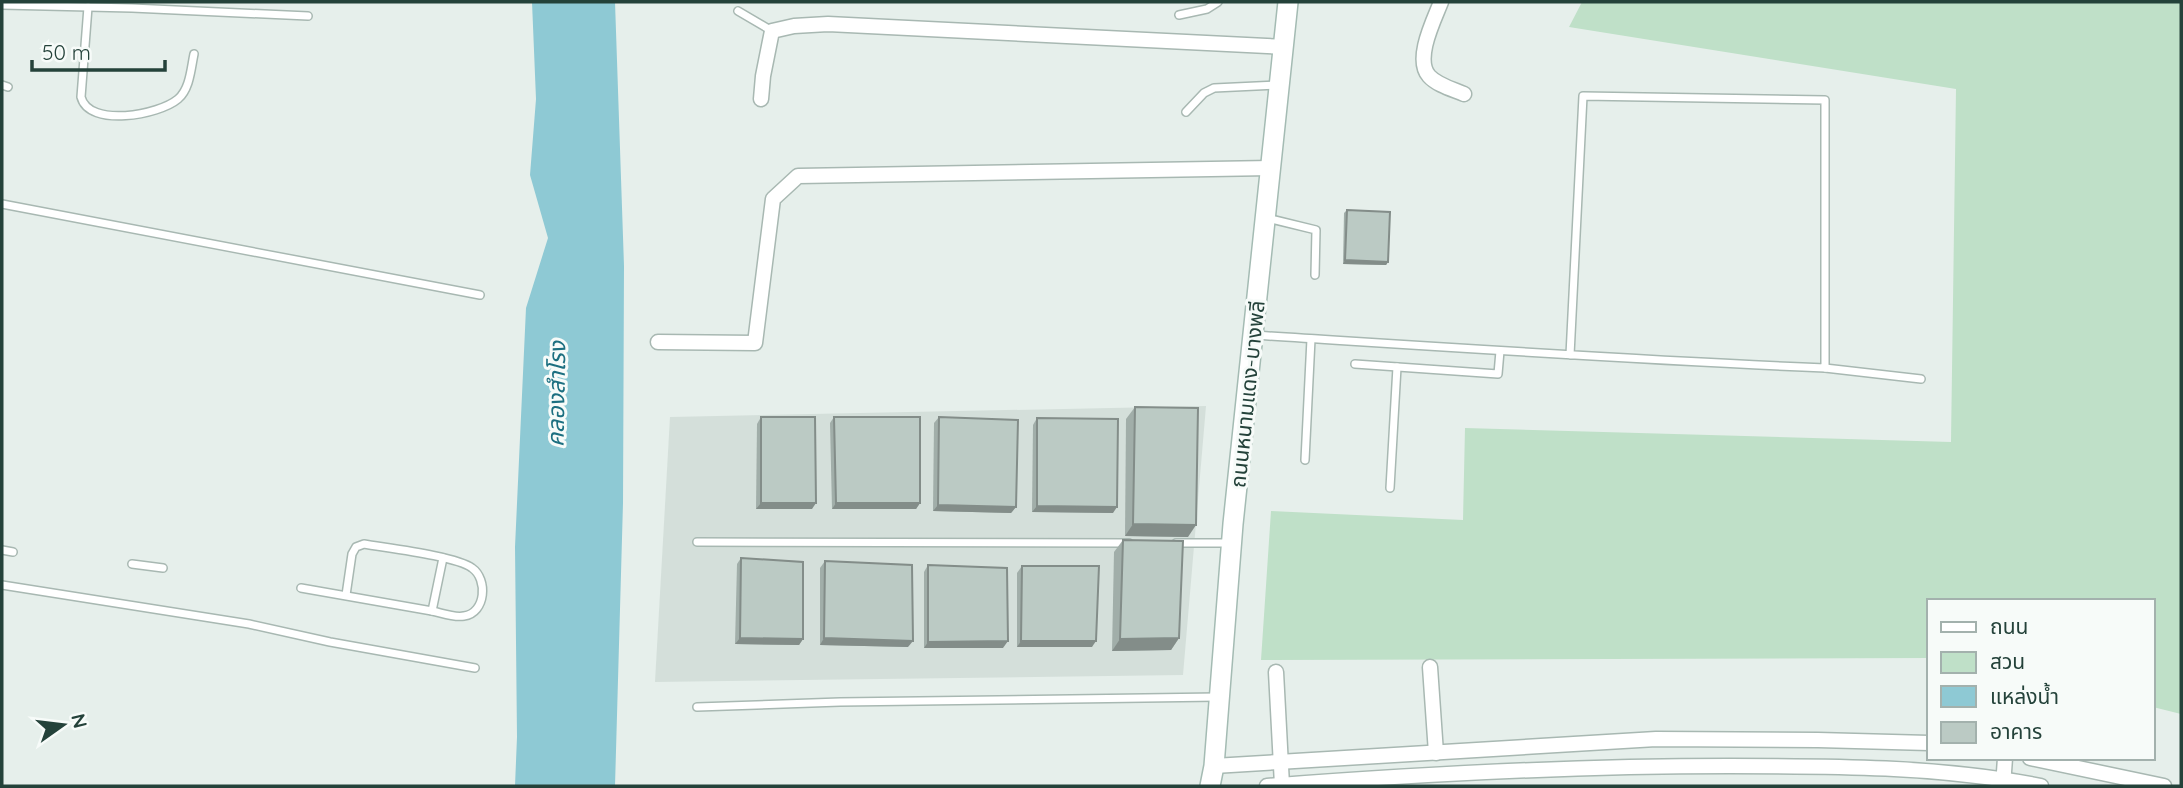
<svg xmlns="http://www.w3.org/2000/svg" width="2183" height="788" font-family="Quicksand,'Noto Sans Thai',sans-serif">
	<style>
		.built { fill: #d4dfda }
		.green { fill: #bfe0c8 }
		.water { fill: #8ec9d4 }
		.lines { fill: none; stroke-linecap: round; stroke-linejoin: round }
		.service-casing { stroke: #a8b8b2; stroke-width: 10 }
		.minor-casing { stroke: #a8b8b2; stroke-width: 17 }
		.secondary-casing { stroke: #a4bbb3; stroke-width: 22 }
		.service { stroke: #fff; stroke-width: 7 }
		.minor { stroke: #fff; stroke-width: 14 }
		.secondary { stroke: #fff; stroke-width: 19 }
		.wall { fill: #a1aea9 }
		.shaded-wall { fill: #838d89 }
		.building { fill: #bbcac4; stroke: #838d89; stroke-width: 2 }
		.labels { text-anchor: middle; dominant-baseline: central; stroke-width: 6; stroke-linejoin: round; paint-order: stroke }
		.street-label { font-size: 21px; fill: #24423a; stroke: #f7fbf9 }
		.water-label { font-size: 23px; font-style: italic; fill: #1c6f80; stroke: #f7fbf9 }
	</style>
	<rect width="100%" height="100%" fill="#e6efeb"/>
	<path class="built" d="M1206,406L1183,675L655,682L670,417Z"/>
	<path class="green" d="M1582,2H2181V714L2153,707V601H1929V658L1261,660L1271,511L1463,520L1465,428L1951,442L1956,89L1569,27Z"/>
	<path class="water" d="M532,2H615L624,266L623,503L615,786H515L517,737L515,547L526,308L548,238L530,175L536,99Z"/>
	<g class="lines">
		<defs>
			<g id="service">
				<path d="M2,5L132,8L308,16"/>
				<path d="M88,7L81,97C89,128 159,115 178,99C190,89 191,68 194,54"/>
				<path d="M738,11L772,31"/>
				<path d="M1179,15L1207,9L1218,2"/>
				<path d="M2,85L8,87"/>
				<path d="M1186,112L1204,93L1214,88L1276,85"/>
				<path d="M2,204L480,295"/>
				<path d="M1267,218L1316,230L1315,275"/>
				<path d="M1254,335C1444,347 1634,360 1825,368V100L1583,96L1570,355"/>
				<path d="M1355,364L1498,374L1500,351"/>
				<path d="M1825,368L1921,379"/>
				<path d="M1305,460L1311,339"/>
				<path d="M1390,488L1397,367"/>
				<path d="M697,542L1129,543"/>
				<path d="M1176,543H1231"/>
				<path d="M2,550L13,552"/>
				<path d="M132,564L163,568"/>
				<path d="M2,585L249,624L330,642L475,668"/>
				<path d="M301,588L432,611L443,558"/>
				<path d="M346,595L352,554L356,547L364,544C386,548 456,556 472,568C488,579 486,613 464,616C454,618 442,613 432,611"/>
				<path d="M697,707L840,702L1218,697"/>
			</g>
			<g id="minor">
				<path d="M1441,2C1434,20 1414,59 1429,76C1437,85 1452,89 1464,94"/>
				<path d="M761,99L763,76L772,31L794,26L828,24L1285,47"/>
				<path d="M658,342L755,343L773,199L798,176L1271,168"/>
				<path d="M1430,667L1436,753"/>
				<path d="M1276,672L1282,785"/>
				<path d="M2030,758L2164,786"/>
				<path d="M1214,766L1656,739L1818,740L1929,743"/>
				<path d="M1267,786C1421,774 1575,766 1729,766C1833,766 1939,766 2041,786"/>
				<path d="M2003,786L2005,758"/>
			</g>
			<path id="secondary" d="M1210,786L1214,766L1233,524L1288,2"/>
		</defs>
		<use href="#service" class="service-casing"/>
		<use href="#minor" class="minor-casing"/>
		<use href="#secondary" class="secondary-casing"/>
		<use href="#service" class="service"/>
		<use href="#minor" class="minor"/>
		<use href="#secondary" class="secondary"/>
	</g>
	<g class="wall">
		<path d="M1347,210L1388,262L1386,265L1343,264L1344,213Z"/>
		<path d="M1135,407L1188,537L1125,536L1126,419Z"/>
		<path d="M761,417L812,509H756L757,424Z"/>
		<path d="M834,417L920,503L916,509H832L830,423Z"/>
		<path d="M939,417L1016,507L1011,513L933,511L934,423Z"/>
		<path d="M1037,418L1113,513L1032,512L1033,425Z"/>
		<path d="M1123,540L1179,638L1171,650L1112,651L1114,552Z"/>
		<path d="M741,558L803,639L799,645L735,644L737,564Z"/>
		<path d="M825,561L908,647L820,645V568Z"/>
		<path d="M928,565L1003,648H924V572Z"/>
		<path d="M1022,566L1092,647H1017V573Z"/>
	</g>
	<g class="shaded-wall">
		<path d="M1345,260L1388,262L1386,265L1343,264Z"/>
		<path d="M761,503H816L812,509H756Z"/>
		<path d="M836,503H920L916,509H832Z"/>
		<path d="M938,505L1016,507L1011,513L933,511Z"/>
		<path d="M1037,506L1117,507L1113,513L1032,512Z"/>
		<path d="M1133,524L1196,525L1188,537L1125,536Z"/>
		<path d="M740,638L803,639L799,645L735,644Z"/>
		<path d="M824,638L913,641L908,647L820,645Z"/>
		<path d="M1179,638L1171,650L1112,651L1120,639Z"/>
		<path d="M1008,641L1003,648H924L928,642Z"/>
		<path d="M1021,641H1096L1092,647H1017Z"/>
	</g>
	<g class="building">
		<path d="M1347,210L1390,212L1388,262L1345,260Z"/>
		<path d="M1135,407L1198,408L1196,525L1133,524Z"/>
		<path d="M761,417H815L816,503H761Z"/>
		<path d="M834,417H920V503H836Z"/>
		<path d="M939,417L1018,420L1016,507L938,505Z"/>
		<path d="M1037,418L1118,419L1117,507L1037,506Z"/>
		<path d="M1123,540L1183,541L1179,638L1120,639Z"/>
		<path d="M741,558L803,562V639L740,638Z"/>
		<path d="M825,561L912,565L913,641L824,638Z"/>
		<path d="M928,565L1007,568L1008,641L928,642Z"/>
		<path d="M1022,566H1099L1096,641H1021Z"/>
	</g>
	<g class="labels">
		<g class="street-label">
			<text transform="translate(1247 394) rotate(-84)">ถนนหนามแดง-บางพลี</text>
		</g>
		<g class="water-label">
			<text transform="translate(556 394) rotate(-89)">คลองสำโรง</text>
		</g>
	</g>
	<rect width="2183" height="788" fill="none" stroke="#24423a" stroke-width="7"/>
	<rect x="1927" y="599" width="228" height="161" fill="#f7fbf9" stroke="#a3b1ad" stroke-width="2"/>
	<rect x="1941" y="622" width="35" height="10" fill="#ffffff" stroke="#a3b1ad" stroke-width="2"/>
	<text x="1990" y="634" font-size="21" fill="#24423a">ถนน</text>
	<rect x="1941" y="652" width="35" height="21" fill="#bfe0c8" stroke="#a3b1ad" stroke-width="2"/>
	<text x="1990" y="669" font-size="21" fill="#24423a">สวน</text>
	<rect x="1941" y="686" width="35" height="21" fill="#8ec9d4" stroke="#a3b1ad" stroke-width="2"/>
	<text x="1990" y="704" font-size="21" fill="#24423a">แหล่งน้ำ</text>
	<rect x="1941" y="722" width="35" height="21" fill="#bbcac4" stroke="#a3b1ad" stroke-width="2"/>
	<text x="1990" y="739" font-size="21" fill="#24423a">อาคาร</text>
	<g transform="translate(63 725) rotate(76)" stroke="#f7fbf9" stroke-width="5" paint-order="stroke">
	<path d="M0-5L12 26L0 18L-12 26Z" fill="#24423a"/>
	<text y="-10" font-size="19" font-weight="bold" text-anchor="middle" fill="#24423a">N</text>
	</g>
	<path d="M32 60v10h133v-10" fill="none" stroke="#24423a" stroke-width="3.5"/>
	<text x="42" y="60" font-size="21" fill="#24423a" stroke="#f7fbf9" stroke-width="5" paint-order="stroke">50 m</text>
</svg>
